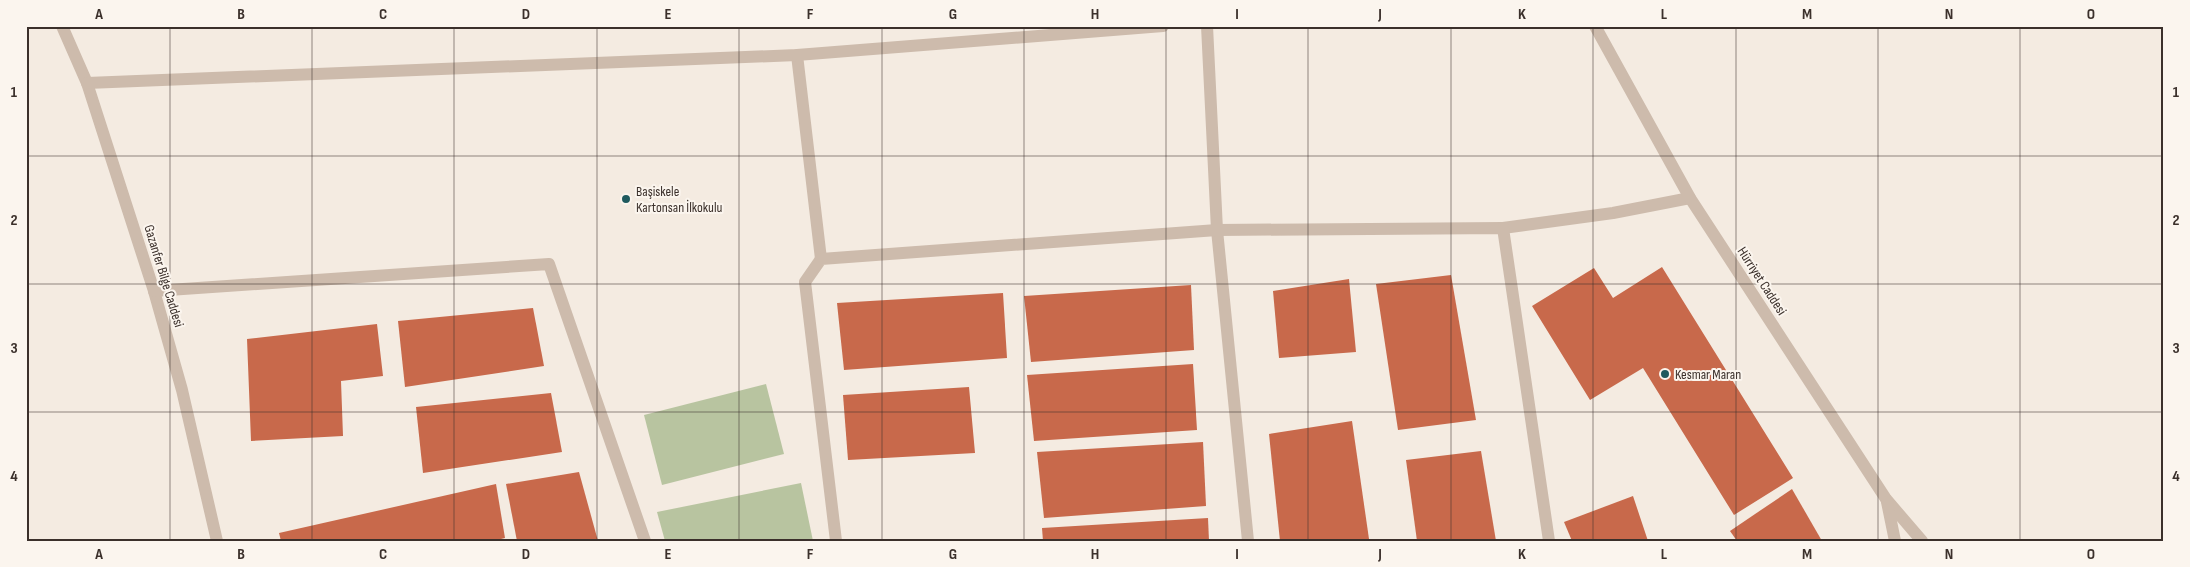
<svg xmlns="http://www.w3.org/2000/svg" width="2190" height="567" font-family="'Sofia Sans Condensed',sans-serif">
	<style>
		.green { fill: #b8c4a0 }
		.building { fill: #c8694b }
		.lines { fill: none; stroke-linecap: round; stroke-linejoin: round }
		.minor { stroke: #cdbbac; stroke-width: 12 }
		.tertiary { stroke: #cdbbac; stroke-width: 12 }
		.grid { fill: none; stroke: #3b302b; stroke-width: 1; stroke-opacity: 0.55 }
		.poi-dot { fill: #1f5a5e; stroke: #fbf5ee; stroke-width: 2 }
		.labels { text-anchor: middle; dominant-baseline: central; stroke-width: 4; stroke-linejoin: round; paint-order: stroke }
		.poi-label { font-size: 14px; fill: #3b302b; stroke: #fbf5ee; text-anchor: start }
		.street-label { font-size: 14px; fill: #3b302b; stroke: #fbf5ee }
		.neatline { fill: none; stroke: #3b302b; stroke-width: 2 }
		.grid-label { font-size: 16px; text-anchor: middle; font-weight: bold; fill: #3b302b }
	</style>
	<rect width="100%" height="100%" fill="#f4ebe1"/>
	<g class="green">
		<path d="M766,384L784,454L662,485L644,415Z"/>
		<path d="M801,483L813,541H665L657,512Z"/>
	</g>
	<g class="building">
		<path d="M1662,267L1793,478L1734,515L1643,368L1590,400L1532,306L1594,268L1613,298Z"/>
		<path d="M1451,275L1476,420L1398,430L1376,284Z"/>
		<path d="M1349,279L1356,352L1279,358L1273,291Z"/>
		<path d="M1191,285L1194,350L1031,362L1024,296Z"/>
		<path d="M1003,293L1007,358L844,370L837,303Z"/>
		<path d="M533,308L544,366L405,387L398,321Z"/>
		<path d="M377,324L383,376L341,381L343,436L251,441L247,339Z"/>
		<path d="M1193,364L1197,430L1034,441L1027,375Z"/>
		<path d="M969,387L975,453L848,460L843,395Z"/>
		<path d="M551,393L562,452L423,473L416,407Z"/>
		<path d="M1352,421L1369,539L1342,541H1280L1269,434Z"/>
		<path d="M1203,442L1206,506L1044,518L1037,452Z"/>
		<path d="M1481,451L1496,541H1417L1406,460Z"/>
		<path d="M579,472L598,541H517L506,484Z"/>
		<path d="M496,484L505,538L493,541H281L279,533Z"/>
		<path d="M1792,489L1822,541H1737L1730,531Z"/>
		<path d="M1633,496L1648,541H1572L1564,522Z"/>
		<path d="M1208,518L1209,541H1043L1042,528Z"/>
	</g>
	<g class="lines">
		<g class="minor">
			<path d="M62,26L87,83L154,291L182,390L217,541"/>
			<path d="M1207,26L1217,230L1248,541"/>
			<path d="M797,55L821,259"/>
			<path d="M87,83L797,55L1163,26"/>
			<path d="M1503,228L1613,213L1690,198"/>
			<path d="M154,291L549,264L645,541"/>
			<path d="M836,541L805,282L821,259L1217,230L1503,228L1549,541"/>
		</g>
		<g class="tertiary">
			<path d="M1595,26L1690,198L1886,499L1922,541"/>
			<path d="M1887,502L1895,541"/>
		</g>
	</g>
	<path class="grid" d="M170,26V541M312,26V541M454,26V541M597,26V541M739,26V541M882,26V541M1024,26V541M1166,26V541M1308,26V541M1451,26V541M1593,26V541M1736,26V541M1878,26V541M2020,26V541M26,156H2164M26,284H2164M26,412H2164"/>
	<g class="poi-dot">
		<circle cx="626" cy="199" r="5"/>
		<circle cx="1665" cy="374" r="5"/>
	</g>
	<g class="labels">
		<g class="poi-label">
			<text x="636" y="191">Başiskele<tspan x="636" dy="16">Kartonsan İlkokulu</tspan></text>
			<text x="1675" y="374">Kesmar Maran</text>
		</g>
		<g class="street-label">
			<text transform="translate(164 276) rotate(73)">Gazanfer Bilge Caddesi</text>
			<text transform="translate(1762 281) rotate(57)">Hürriyet Caddesi</text>
		</g>
	</g>
	<rect width="2190" height="567" fill="none" stroke="#fbf5ee" stroke-width="55"/>
	<rect x="28" y="28" width="2134" height="512" class="neatline"/>
	<g class="grid-label">
		<text x="99" y="19">A</text>
		<text x="241" y="19">B</text>
		<text x="383" y="19">C</text>
		<text x="526" y="19">D</text>
		<text x="668" y="19">E</text>
		<text x="810" y="19">F</text>
		<text x="953" y="19">G</text>
		<text x="1095" y="19">H</text>
		<text x="1237" y="19">I</text>
		<text x="1380" y="19">J</text>
		<text x="1522" y="19">K</text>
		<text x="1664" y="19">L</text>
		<text x="1807" y="19">M</text>
		<text x="1949" y="19">N</text>
		<text x="2091" y="19">O</text>
		<text x="14" y="97">1</text>
		<text x="2176" y="97">1</text>
		<text x="14" y="225">2</text>
		<text x="2176" y="225">2</text>
		<text x="14" y="353">3</text>
		<text x="2176" y="353">3</text>
		<text x="14" y="481">4</text>
		<text x="2176" y="481">4</text>
		<text x="99" y="559">A</text>
		<text x="241" y="559">B</text>
		<text x="383" y="559">C</text>
		<text x="526" y="559">D</text>
		<text x="668" y="559">E</text>
		<text x="810" y="559">F</text>
		<text x="953" y="559">G</text>
		<text x="1095" y="559">H</text>
		<text x="1237" y="559">I</text>
		<text x="1380" y="559">J</text>
		<text x="1522" y="559">K</text>
		<text x="1664" y="559">L</text>
		<text x="1807" y="559">M</text>
		<text x="1949" y="559">N</text>
		<text x="2091" y="559">O</text>
	</g>
</svg>
